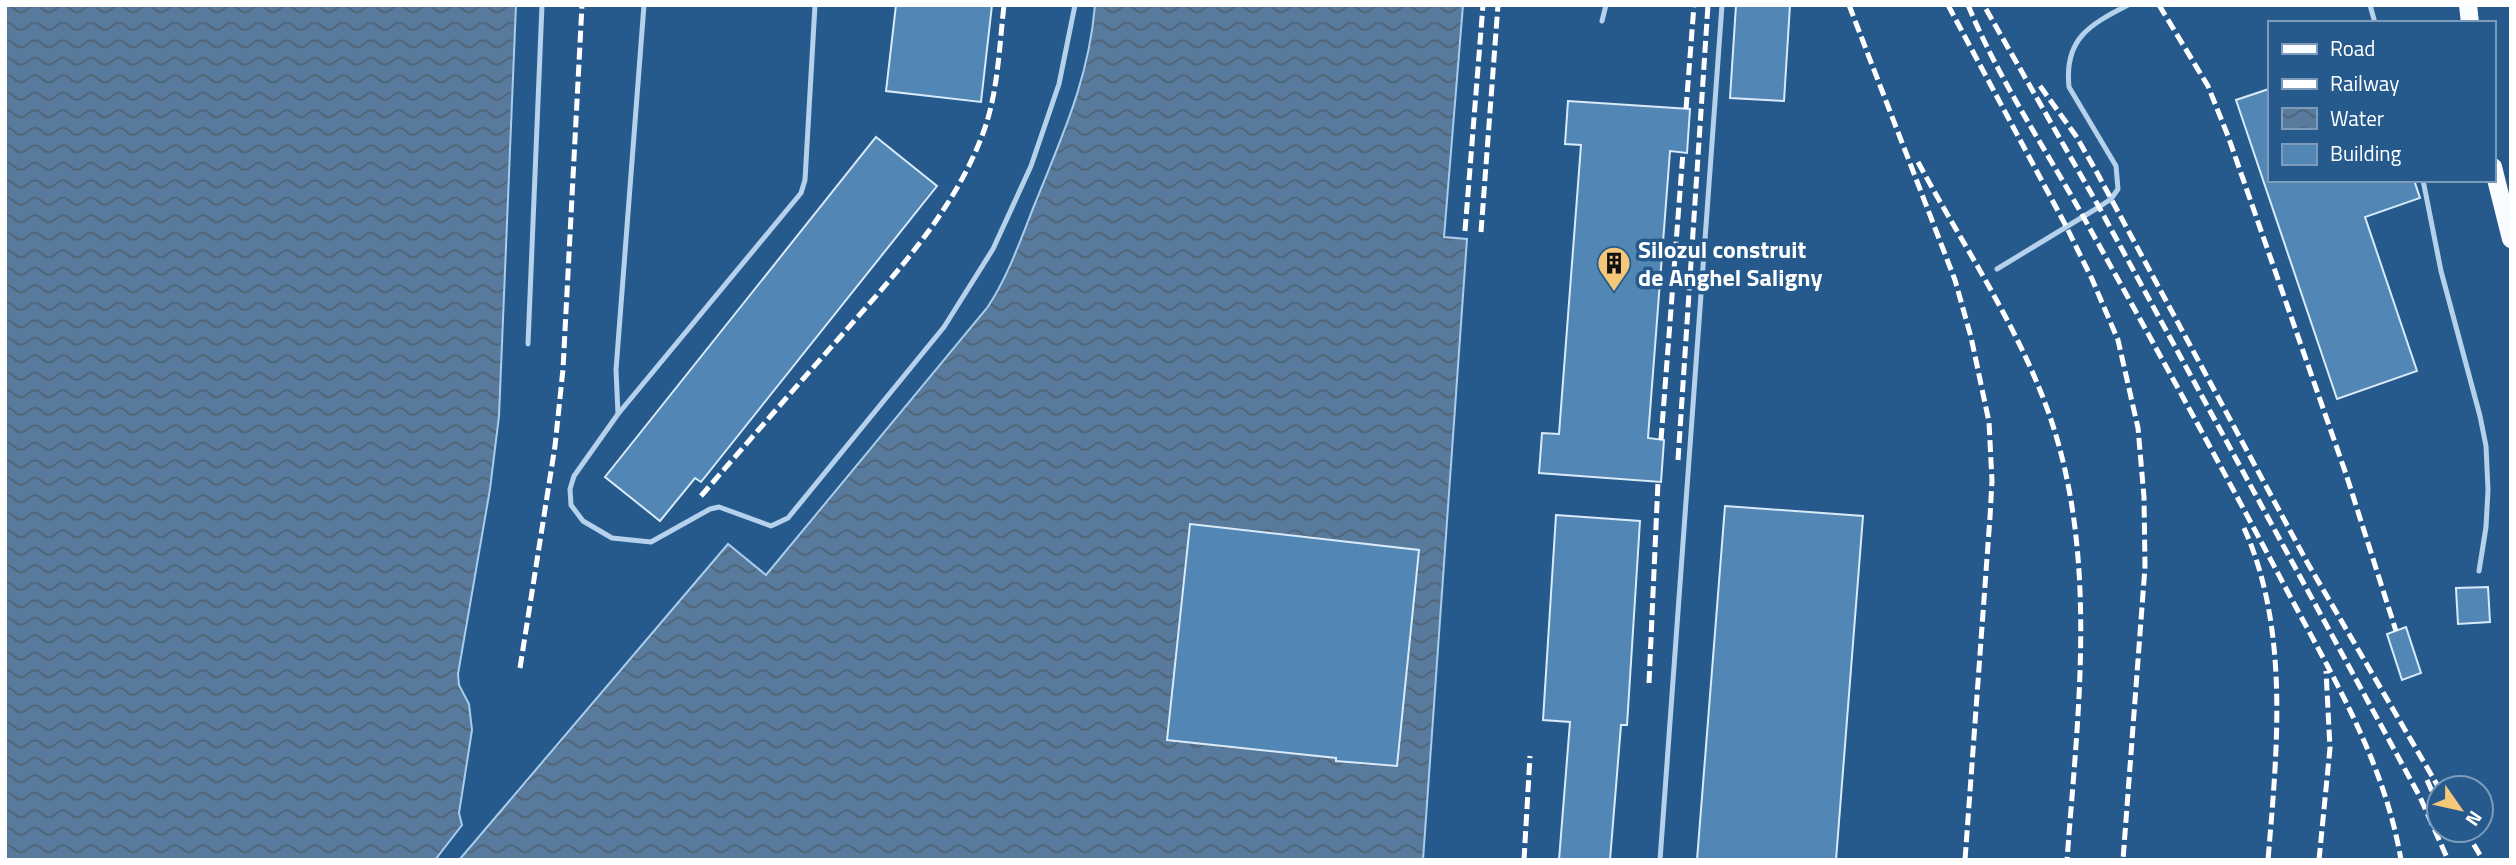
<svg xmlns="http://www.w3.org/2000/svg" width="2516" height="865" font-family="'Titillium Web',sans-serif">
	<style>
		.water { fill: url(#water-waves); stroke: #a9cdeb; stroke-width: 2 }
		.building { fill: #5286b5; stroke: #d9eaf8; stroke-width: 2 }
		.lines { fill: none; stroke-linecap: round; stroke-linejoin: round }
		.lane { stroke: #b5d1eb; stroke-width: 5 }
		.primary { stroke: #f9fcff; stroke-width: 18 }
		.rail { stroke: #fff; stroke-width: 5; stroke-dasharray: 12 5; stroke-linecap: butt }
		.labels { text-anchor: middle; dominant-baseline: central; stroke-width: 7; stroke-linejoin: round; paint-order: stroke }
		.poi-label { font-size: 24px; font-weight: bold; fill: #fff; stroke: #265a8d; text-anchor: start }
	</style>
	<defs>
		<pattern id="water-waves" width="16" height="10" patternUnits="userSpaceOnUse" patternTransform="scale(1.75)"><rect width="16" height="10" fill="#577a9d"/><path d="M0 5q4-4 8 0t8 0" fill="none" stroke="#526374"/></pattern>
	</defs>
	<rect width="100%" height="100%" fill="#265a8d"/>
	<g class="water">
		<path d="M5,5H516L499,416L490,489L458,674L459,685L469,704L472,730L459,813L462,825L435,860H5Z"/>
		<path d="M1095,5H1463L1444,237L1467,239L1423,860H459L728,544L766,575L987,308C1009,275 1021,238 1036,201C1063,134 1089,78 1095,5Z"/>
	</g>
	<g class="building">
		<path d="M896,5H992L981,102L886,91Z"/>
		<path d="M1736,5H1790L1784,101L1730,98Z"/>
		<path d="M2269,89V180H2414L2420,198L2365,217L2417,371L2337,399L2236,100Z"/>
		<path d="M1568,101L1690,109L1687,153L1670,151L1648,438L1664,440L1661,482L1539,473L1542,433L1559,434L1581,145L1565,144Z"/>
		<path d="M876,137L937,186L701,482L695,478L660,521L605,477Z"/>
		<path d="M1725,506L1863,516L1836,860H1697Z"/>
		<path d="M1556,515L1640,521L1627,725H1621L1610,860H1559L1570,722L1543,720Z"/>
		<path d="M1190,524L1419,550L1397,766L1336,761V758L1167,740Z"/>
		<path d="M2488,587L2490,622L2458,624L2456,588Z"/>
		<path d="M2406,627L2421,673L2402,680L2387,634Z"/>
	</g>
	<g class="lines">
		<g class="lane">
			<path d="M644,5L616,370L618,414L574,476L570,489L571,505L583,521L612,538L651,542L710,509L719,507L771,526L788,518L944,327L993,249L1031,166L1059,84L1075,5"/>
			<path d="M2370,5L2375,23"/>
			<path d="M1602,21L1606,5"/>
			<path d="M2423,180L2441,271L2480,416L2486,446L2488,490L2486,527L2479,571"/>
			<path d="M1997,269L2099,207L2111,199L2118,189L2116,166L2069,87C2064,39 2089,25 2128,5"/>
			<path d="M528,344L542,5"/>
			<path d="M618,414L801,193L805,180L815,5"/>
			<path d="M1660,860L1722,5"/>
		</g>
		<g class="primary">
			<path d="M2468,5L2470,23"/>
			<path d="M2493,167L2511,239"/>
		</g>
		<g class="rail">
			<path d="M1849,5L1955,280L1971,337L1989,422L1992,481L1990,517L1965,860"/>
			<path d="M1948,5L2066,226L2092,279L2118,340L2138,428L2144,497L2145,567L2123,860"/>
			<path d="M1968,5C1999,80 2045,148 2084,218C2154,344 2224,471 2291,598C2336,682 2385,765 2401,860"/>
			<path d="M2159,5L2208,86L2228,136L2346,474L2396,631"/>
			<path d="M1986,9L2099,207L2420,797L2448,860"/>
			<path d="M2040,86L2076,136L2095,169L2307,562L2439,788"/>
			<path d="M1686,109L1694,5"/>
			<path d="M1918,162C1962,244 2016,322 2048,411C2099,554 2078,712 2067,860"/>
			<path d="M1465,231L1483,5"/>
			<path d="M1481,232L1498,5"/>
			<path d="M1661,440L1683,152"/>
			<path d="M1678,460L1708,5"/>
			<path d="M701,496C747,443 794,389 841,336C895,274 952,214 982,136C998,95 999,49 1004,5"/>
			<path d="M2244,528C2290,630 2277,752 2268,860"/>
			<path d="M520,668L555,446L563,369L582,5"/>
			<path d="M1649,683L1658,482"/>
			<path d="M2427,780L2439,807"/>
			<path d="M2465,830L2483,860"/>
			<path d="M1524,860L1530,756"/>
			<path d="M2319,860L2330,748L2326,671"/>
		</g>
	</g>
	<defs>
		<symbol id="building-pin" viewBox="-11 -11 22 30"><path d="M0 17L-7.5 6A9.5 9.5 0 1 1 7.5 6Z" fill="#f4c779" stroke="#265a8d"/><path d="M-4-6H4V6H1V3H-1V6H-4ZM-2.5-4.3h1.7v1.8h-1.7ZM.8-4.3h1.7v1.8H.8ZM-2.5-1h1.7V.8h-1.7ZM.8-1h1.7V.8H.8Z" fill="#111"/></symbol>
	</defs>
	<g fill-rule="evenodd">
		<use href="#building-pin" x="1595" y="244" width="38" height="52"/>
	</g>
	<g class="labels">
		<g class="poi-label">
			<text x="1638" y="249">Silozul construit<tspan x="1638" dy="28">de Anghel Saligny</tspan></text>
		</g>
	</g>
	<rect width="2516" height="865" fill="none" stroke="#ffffff" stroke-width="14"/>
	<rect x="2268" y="21" width="228" height="161" fill="#265a8d" stroke="#7d9cbb" stroke-width="2"/>
	<rect x="2282" y="44" width="35" height="10" fill="#f9fcff" stroke="#7d9cbb" stroke-width="2"/>
	<text x="2330" y="56" font-size="21" fill="#ffffff">Road</text>
	<rect x="2282" y="79" width="35" height="10" fill="#ffffff" stroke="#7d9cbb" stroke-width="2"/>
	<text x="2330" y="91" font-size="21" fill="#ffffff">Railway</text>
	<rect x="2282" y="108" width="35" height="21" fill="url(#water-waves)" stroke="#7d9cbb" stroke-width="2"/>
	<text x="2330" y="126" font-size="21" fill="#ffffff">Water</text>
	<rect x="2282" y="144" width="35" height="21" fill="#5286b5" stroke="#7d9cbb" stroke-width="2"/>
	<text x="2330" y="161" font-size="21" fill="#ffffff">Building</text>
	<g transform="translate(2460 809) rotate(124)"><circle r="33" fill="#265a8d" stroke="#7d9cbb" stroke-width="2"/>
	<path d="M0-5L12 26L0 18L-12 26Z" fill="#f4c779"/>
	<text y="-10" font-size="19" font-weight="bold" text-anchor="middle" fill="#ffffff">N</text>
	</g>
</svg>
